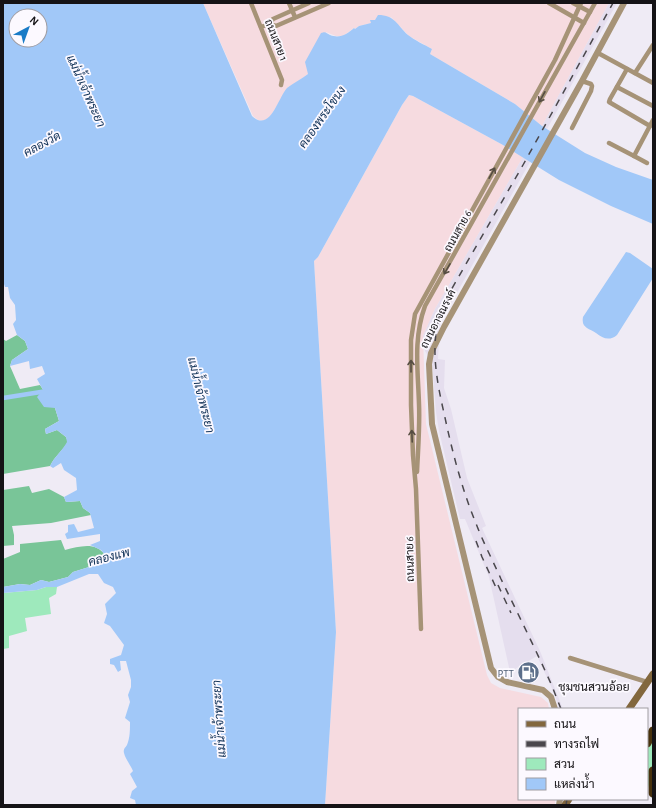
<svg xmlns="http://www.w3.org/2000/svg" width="656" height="808" font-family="'Alegreya Sans',Sarabun,sans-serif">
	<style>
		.industrial { fill: #f6dbe0 }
		.built { fill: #e5deee }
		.green { fill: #9ee9bc }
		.forest { fill: #79c598 }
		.water { fill: #a1c8f8; fill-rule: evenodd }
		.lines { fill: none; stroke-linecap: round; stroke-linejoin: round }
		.canal { stroke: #a1c8f8; stroke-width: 4.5 }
		.minor { stroke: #a69377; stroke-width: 4.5 }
		.tertiary { stroke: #a69377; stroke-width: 6 }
		.secondary { stroke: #82673d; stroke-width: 7 }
		.motorway { stroke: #48320d; stroke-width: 9 }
		.rail { stroke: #4a474c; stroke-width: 1.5; stroke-dasharray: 7 7; stroke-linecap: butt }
		.oneway { stroke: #564d42 }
		.labels { text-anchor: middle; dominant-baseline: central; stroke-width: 3.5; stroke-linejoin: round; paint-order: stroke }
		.street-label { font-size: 11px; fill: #151316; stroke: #fcf9ff }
		.service-label { font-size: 11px; fill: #4e5e75; stroke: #fcf9ff; text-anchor: end }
		.water-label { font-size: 12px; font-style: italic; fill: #103157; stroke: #fcf9ff }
		.neighbourhood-label { font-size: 12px; fill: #151316; stroke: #fcf9ff }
	</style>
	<rect width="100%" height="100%" fill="#efebf5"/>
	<g class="industrial">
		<path d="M203,3H609L542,126L515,104L430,54L432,49L409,36L391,17L378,18L375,20H371V23L359,26L355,29L354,28L343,36H336L326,32L308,74L287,89L270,117L264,121L258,120L253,116Z"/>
		<path d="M409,95L413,96L503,145L523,157L435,309L423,336L426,424L487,675L491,683L500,688L541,697L548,703L549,709H519V799H555V805H325L336,632L314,261L318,257L402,105Z"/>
	</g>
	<g class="built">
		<path d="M609,3H617L547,129L542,126Z"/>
		<path d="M523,157L530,162L440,323L438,359L445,360L444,388L451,409L467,478L486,526L482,528L540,651L563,709H559L555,695L537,656L510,672L489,577L465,519H460L439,431L436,412L432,362L425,351L423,336L435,309Z"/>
	</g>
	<g class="green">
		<path d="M46,587H57L56,594L49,598L51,614L25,618L27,631L9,636V648L3,649V593L37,590Z"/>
		<path d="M653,726V802L647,781V735Z"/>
	</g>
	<g class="forest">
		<path d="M17,335L25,341L28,349L12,360L10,366L20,389L40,385L55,408L59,421L45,429L46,434L57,430L66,437L68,442C62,451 55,456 50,466L3,474V339L6,341Z"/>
		<path d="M29,486L32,493L49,489L64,497L66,502L80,501L83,508L90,513L91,515L51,523L12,526L14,535V545L3,546V490Z"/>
		<path d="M61,540L65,550C79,547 95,541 105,555L100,562L89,567L73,572L68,577L49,582L41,580L30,585L20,584L3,587V559L20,552V544Z"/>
	</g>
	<g class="water">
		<path d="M3,3H203L252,116C270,133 278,98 287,88C293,83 302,79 308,74L305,62L321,33C326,31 326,33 330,35C340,39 347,34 354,28L355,29L359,26L371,23L370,20H375L378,15C395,15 397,25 408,35C414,40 425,45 432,49L430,54L515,104L542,126L585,153L616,167L653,180V224L611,206L559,180L503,145L413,96L409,95L402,105L318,257L314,261L336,632L325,805H136L135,800L130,798L132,791L137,787L130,774L133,771C131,766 125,758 124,753C123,749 125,748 127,745C130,738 130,730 130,722L125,718L130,702L128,695L131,687V680L126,661H120L121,670L118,672L114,665L110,664V659L121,655L124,645L110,626L104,623L107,614L105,604L116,593L113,587L104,583L98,574H89L57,587H46L37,590L3,593V587L20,584L30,585L41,580L49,582L68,577L73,572L89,567L100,562L105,555L101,550L90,545L100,541V534L67,539L65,534L68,532V525L74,524L78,532L94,528L90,513L83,508L80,501L66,502L64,497L77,490L76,478L64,470L61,463L53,468L50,466C55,456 62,451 67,442L66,437L57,430L46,434L45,429L59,421L55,408L44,407L37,397L43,390L37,379L45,374L42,366L30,369L29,361L10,366L12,360L28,349L25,341L17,335L13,324L16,320L15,305L10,298L8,287H5L3,281ZM16,16H40V40H16Z"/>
		<path d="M626,252L630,253L653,269V278L617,335C610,341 603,339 596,333C589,328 581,328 583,317Z"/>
	</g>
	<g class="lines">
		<path class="canal" d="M3,398L47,391"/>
		<g class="minor">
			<path d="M251,3L282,80L281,85"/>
			<path d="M289,3L295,17"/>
			<path d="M549,3L584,23"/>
			<path d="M573,3L590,12"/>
			<path d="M269,24L273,19L309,3"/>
			<path d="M261,27L269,24L276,26L329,3"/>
			<path d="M598,53L653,83"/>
			<path d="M627,69L610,99L609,102L650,126"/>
			<path d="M635,73L653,45"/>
			<path d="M617,87L653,106"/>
			<path d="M572,128L591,91L592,86L591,84L582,81"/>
			<path d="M609,143L634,156L653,120"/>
			<path d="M634,156L647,163"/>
			<path d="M417,472C418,449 420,426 419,404C418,370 413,339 425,306L595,3"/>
			<path d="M421,629L416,489L413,455L411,405V340L415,314L555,60L581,3"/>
			<path d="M570,658L647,682"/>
		</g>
		<g class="tertiary">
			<path d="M555,709L551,697L543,690L507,682L498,677L491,668L432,424L429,364L431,353L444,327L582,81L624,3"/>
			<path d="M559,805L560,799"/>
		</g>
		<g class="secondary">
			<path d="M629,709L653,674"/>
			<path d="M565,805L569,799"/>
		</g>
		<g class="motorway">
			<path d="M647,743L653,731"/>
			<path d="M653,771V793"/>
		</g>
		<g class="rail">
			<path d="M476,541L482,557L498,592"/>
			<path d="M498,585L511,613"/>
			<path d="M561,709L552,686C536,650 518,614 501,579C493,561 484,544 477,526C462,490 452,451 444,413C435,374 428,334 447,297L523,165L613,3"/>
			<path d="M566,805L567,799"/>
		</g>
	</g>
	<defs><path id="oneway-shaft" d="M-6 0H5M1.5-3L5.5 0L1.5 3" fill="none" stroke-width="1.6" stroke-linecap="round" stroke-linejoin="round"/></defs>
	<g class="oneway">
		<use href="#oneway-shaft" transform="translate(542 97) rotate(119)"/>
		<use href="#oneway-shaft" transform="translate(492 173) rotate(-61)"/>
		<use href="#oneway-shaft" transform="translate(447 269) rotate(120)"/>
		<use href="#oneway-shaft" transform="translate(411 366) rotate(-90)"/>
		<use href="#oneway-shaft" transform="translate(412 436) rotate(-92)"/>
	</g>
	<defs>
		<symbol id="fuel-disc" viewBox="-11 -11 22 22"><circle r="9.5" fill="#5c6f8a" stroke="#fcf9ff"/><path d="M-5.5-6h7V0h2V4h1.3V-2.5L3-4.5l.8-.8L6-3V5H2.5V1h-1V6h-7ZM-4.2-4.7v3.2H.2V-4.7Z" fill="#fff"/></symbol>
	</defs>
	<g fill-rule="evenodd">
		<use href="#fuel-disc" x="516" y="660" width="25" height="25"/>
	</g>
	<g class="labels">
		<g class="street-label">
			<text transform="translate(276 40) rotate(68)">ถนนสาย 1</text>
			<text transform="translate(458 231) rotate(-61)">ถนนสาย 6</text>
			<text transform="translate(438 319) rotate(-63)">ถนนอาจณรงค์</text>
			<text transform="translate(410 559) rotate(-91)">ถนนสาย 6</text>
		</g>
		<g class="service-label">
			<text x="514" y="673">PTT</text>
		</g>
		<g class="water-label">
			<text transform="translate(86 91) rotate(66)">แม่น้ำเจ้าพระยา</text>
			<text transform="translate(322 117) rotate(-55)">คลองพระโขนง</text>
			<text transform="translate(42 144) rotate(-28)">คลองวัด</text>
			<text transform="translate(201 395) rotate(76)">แม่น้ำเจ้าพระยา</text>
			<text transform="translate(109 557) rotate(-14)">คลองแพ</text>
			<text transform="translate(219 719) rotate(-94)">แม่น้ำเจ้าพระยา</text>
		</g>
		<g class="neighbourhood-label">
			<text x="594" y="687">ชุมชนสวนอ้อย</text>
		</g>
	</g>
	<rect width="656" height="808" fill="none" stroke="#151316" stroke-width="8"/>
	<rect x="518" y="708" width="130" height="92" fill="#fcf9ff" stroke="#a09da2"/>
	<rect x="526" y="721" width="20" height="6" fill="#82673d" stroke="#a09da2"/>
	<text x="554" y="728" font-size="12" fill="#151316">ถนน</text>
	<rect x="526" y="741" width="20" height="6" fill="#4a474c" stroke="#a09da2"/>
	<text x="554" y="748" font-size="12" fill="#151316">ทางรถไฟ</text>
	<rect x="526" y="758" width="20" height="12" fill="#9ee9bc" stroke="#a09da2"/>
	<text x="554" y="768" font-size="12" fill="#151316">สวน</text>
	<rect x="526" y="778" width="20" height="12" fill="#a1c8f8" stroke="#a09da2"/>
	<text x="554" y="788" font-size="12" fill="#151316">แหล่งน้ำ</text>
	<g transform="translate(28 28) rotate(41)"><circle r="19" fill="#fcf9ff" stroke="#a09da2"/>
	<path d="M0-3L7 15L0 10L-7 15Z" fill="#197bc7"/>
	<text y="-6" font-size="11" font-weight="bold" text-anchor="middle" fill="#151316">N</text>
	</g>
</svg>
